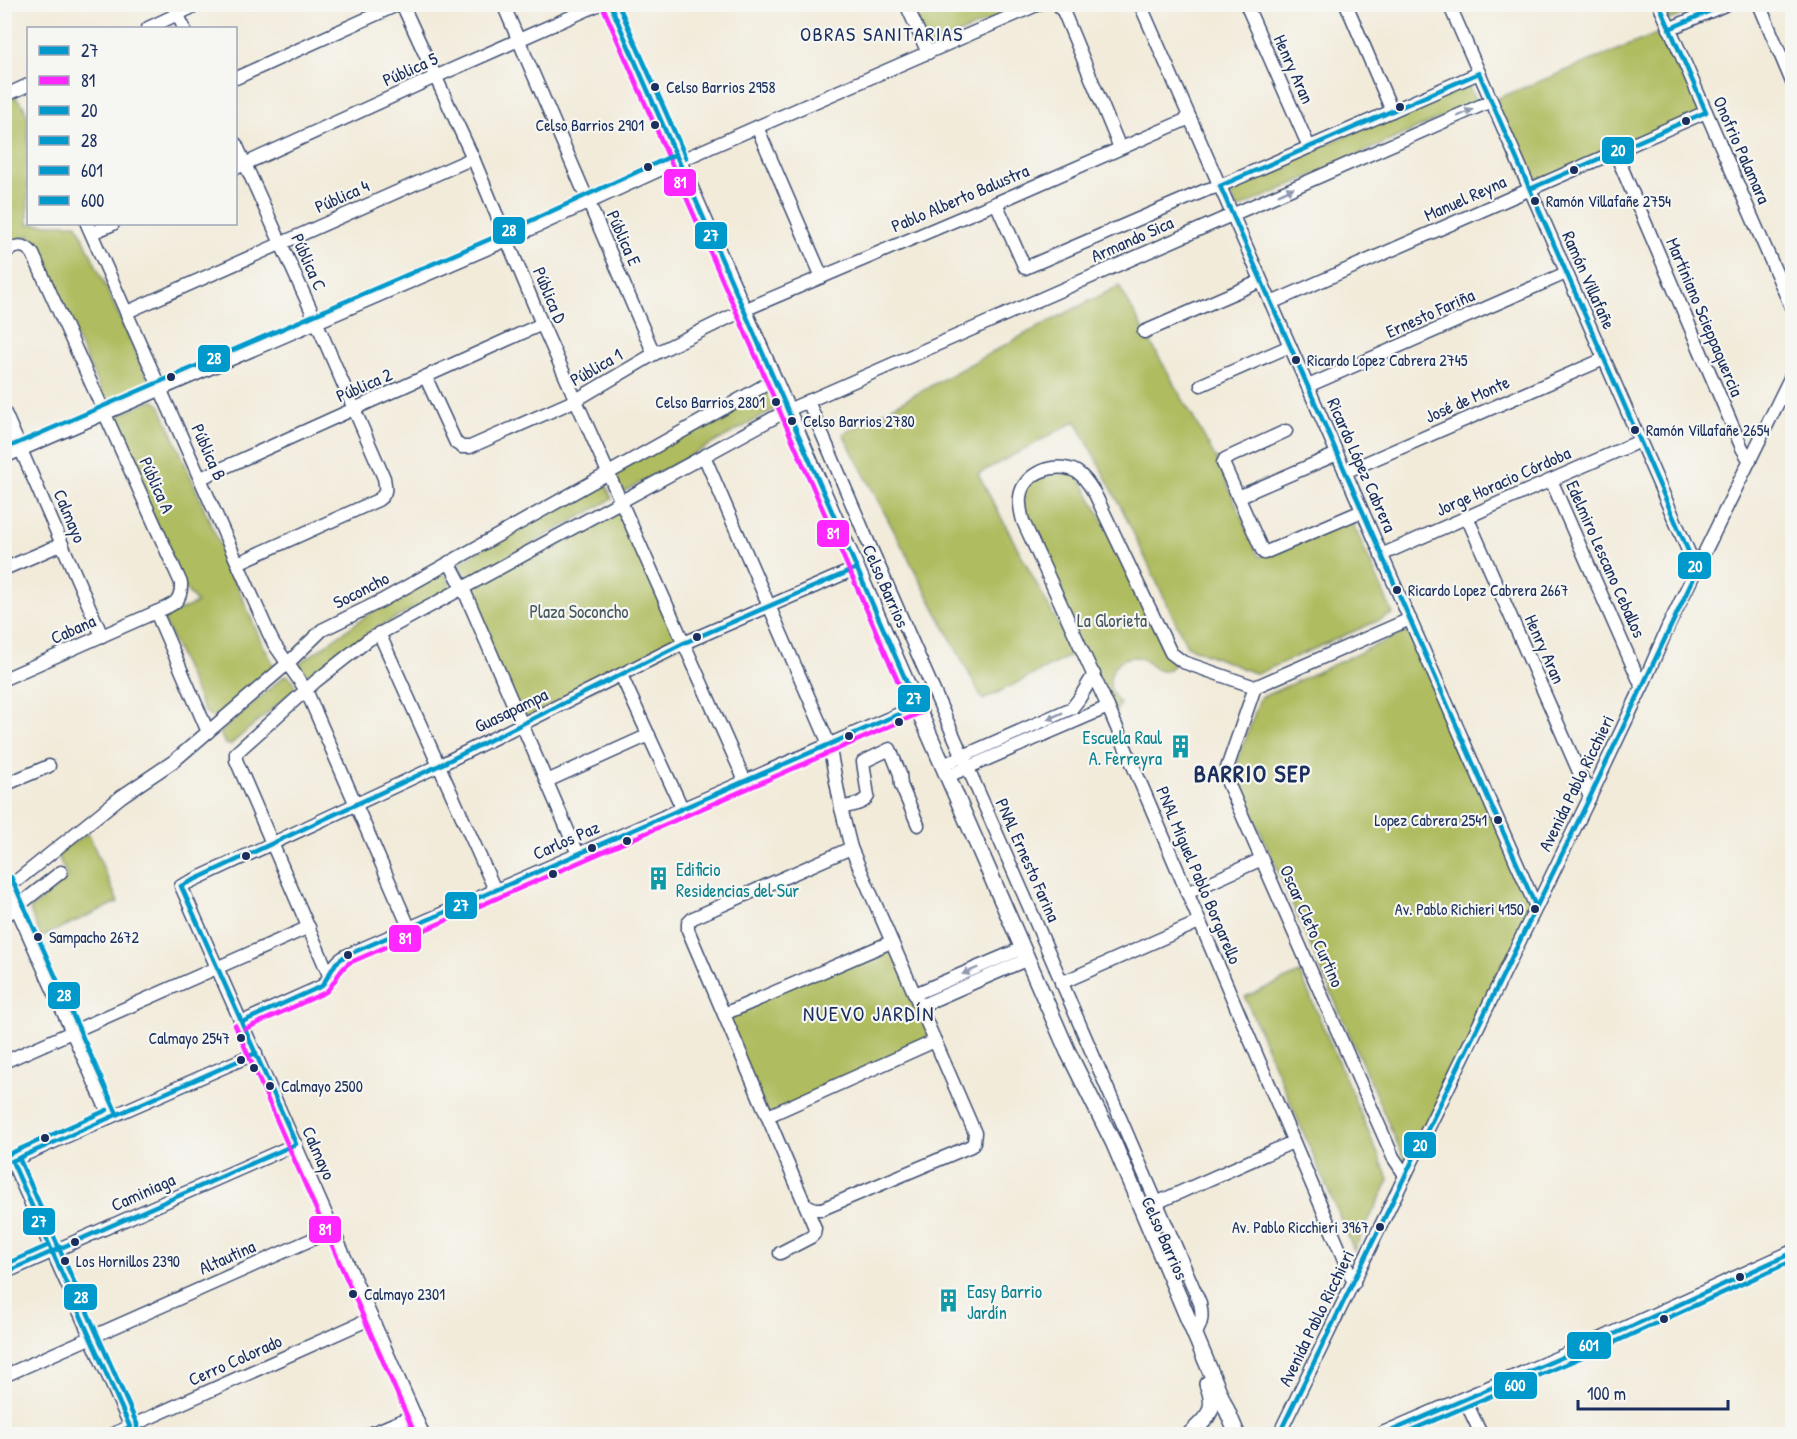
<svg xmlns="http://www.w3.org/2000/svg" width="1797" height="1439" font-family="'Patrick Hand',sans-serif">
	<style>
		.green { fill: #afbc5f; stroke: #65765e; stroke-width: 1.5 }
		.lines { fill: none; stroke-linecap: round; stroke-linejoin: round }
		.minor-casing { stroke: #3b4b71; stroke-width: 15 }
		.major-casing { stroke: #3b4b71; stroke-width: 18 }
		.minor { stroke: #fff; stroke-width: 12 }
		.major { stroke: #fff; stroke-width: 15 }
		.bus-1-casing { stroke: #f6f6f2; stroke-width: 9 }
		.bus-2-casing { stroke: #f6f6f2; stroke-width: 9 }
		.bus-3-casing { stroke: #f6f6f2; stroke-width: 9 }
		.bus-4-casing { stroke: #f6f6f2; stroke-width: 9 }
		.bus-5-casing { stroke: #f6f6f2; stroke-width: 9 }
		.bus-6-casing { stroke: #f6f6f2; stroke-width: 9 }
		.bus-1 { stroke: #0099cb; stroke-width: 4.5 }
		.bus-2 { stroke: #fe27ff; stroke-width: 4.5 }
		.bus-3 { stroke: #0099cb; stroke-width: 4.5 }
		.bus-4 { stroke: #0099cb; stroke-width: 4.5 }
		.bus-5 { stroke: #0099cb; stroke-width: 4.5 }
		.bus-6 { stroke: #0099cb; stroke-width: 4.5 }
		.oneway { fill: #8d97ae }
		.bus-dot { fill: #1b2f5e; stroke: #f6f6f2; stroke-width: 2 }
		.labels { text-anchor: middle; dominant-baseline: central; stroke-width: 4.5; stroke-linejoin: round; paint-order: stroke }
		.bus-label { font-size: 16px; fill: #1b2f5e; stroke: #f6f6f2; text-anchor: start }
		.street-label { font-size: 18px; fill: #1b2f5e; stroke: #f6f6f2 }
		.park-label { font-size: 18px; fill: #47595e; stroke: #f6f6f2 }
		.culture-label { font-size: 18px; fill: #0d838f; stroke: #f6f6f2; text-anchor: start }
		.neighbourhood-label { font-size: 20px; letter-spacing: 1.5px; fill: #1b2f5e; stroke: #f6f6f2 }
		.quarter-label { font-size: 21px; letter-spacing: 1.5px; fill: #1b2f5e; stroke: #f6f6f2 }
		.district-label { font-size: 24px; font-weight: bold; letter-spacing: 1.5px; fill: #1b2f5e; stroke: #f6f6f2 }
		.line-badge { stroke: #f6f6f2; stroke-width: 2 }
		.badge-label { font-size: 16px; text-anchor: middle; font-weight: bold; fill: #fff }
	</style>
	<rect width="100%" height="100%" fill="#f6f6f2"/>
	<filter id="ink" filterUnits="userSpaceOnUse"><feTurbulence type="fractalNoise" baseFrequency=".0167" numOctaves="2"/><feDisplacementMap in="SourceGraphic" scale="12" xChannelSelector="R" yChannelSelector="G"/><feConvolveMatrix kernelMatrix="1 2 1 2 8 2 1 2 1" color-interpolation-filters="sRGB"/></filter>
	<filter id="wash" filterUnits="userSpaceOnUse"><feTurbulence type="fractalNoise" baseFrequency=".008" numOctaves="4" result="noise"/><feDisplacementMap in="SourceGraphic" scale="24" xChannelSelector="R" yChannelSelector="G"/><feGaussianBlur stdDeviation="1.35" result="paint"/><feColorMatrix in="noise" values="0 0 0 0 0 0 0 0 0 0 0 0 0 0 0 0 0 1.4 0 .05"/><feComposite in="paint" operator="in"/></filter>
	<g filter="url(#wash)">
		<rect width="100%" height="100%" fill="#f2ebda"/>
		<g class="green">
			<path d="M909,5H1025L928,47Z"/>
			<path d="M1662,5H1710L1669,20Z"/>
			<path d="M1669,29L1706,112L1530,189L1491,101Z"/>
			<path d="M1467,82L1476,102L1237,209L1228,188Z"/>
			<path d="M15,97L23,105L28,117V224H77L149,381L143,390L115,403L105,400L29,235L5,246L4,102Z"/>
			<path d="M1119,286L1217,460L1259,557L1350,517L1393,614L1259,673H1254L1187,646L1122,509L1076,421L978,474L1074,654L983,700L843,434L1029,332Z"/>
			<path d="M772,382L783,405L618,495L609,475Z"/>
			<path d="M153,400L160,405L260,639L276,669L214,718L204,711L163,618L197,603L181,583L113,421L117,416Z"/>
			<path d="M1077,472L1177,659C1174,664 1170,671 1163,671C1153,672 1148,657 1134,657C1108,658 1103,689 1120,703L1113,720L1024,521V484L1037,474Z"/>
			<path d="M603,477L612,499L468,580L459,563Z"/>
			<path d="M621,501L684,643L523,725L463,588Z"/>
			<path d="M441,572L447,576L450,583L449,590L373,630L316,676L310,679L299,664L379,607Z"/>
			<path d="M1414,628L1536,907L1408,1168L1234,771L1260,698Z"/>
			<path d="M287,675L293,680L295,686L294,690L230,745L225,744L220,733L283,677Z"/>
			<path d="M88,833L118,902L41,937L30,910L67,877L57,853Z"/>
			<path d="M891,942L935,1041L768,1116L724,1014Z"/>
			<path d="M1300,973L1389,1180L1354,1250L1245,997Z"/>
		</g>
	</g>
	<g filter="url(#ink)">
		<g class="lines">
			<defs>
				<g id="minor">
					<path d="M402,4L473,158L542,324L745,781"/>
					<path d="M503,4L654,354"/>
					<path d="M906,4L928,53"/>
					<path d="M1058,4L1064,13L1120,148"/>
					<path d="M1140,4L1536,907"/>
					<path d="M1246,4L1309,147"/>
					<path d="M1346,4L1392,111"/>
					<path d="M1449,4L1697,571"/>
					<path d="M1659,4L1792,309"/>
					<path d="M1759,4L1792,82"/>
					<path d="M178,15L184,28"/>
					<path d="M148,28L199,4"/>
					<path d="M1669,29L1727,4"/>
					<path d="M236,78L399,4"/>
					<path d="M4,96L28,85"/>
					<path d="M757,127L822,277"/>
					<path d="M236,144L316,321L384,478C386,489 387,494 378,500L238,563"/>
					<path d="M1615,152L1742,448L1750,461"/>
					<path d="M236,168L435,77L600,4"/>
					<path d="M996,203L1025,268L1206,190L1220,186L1479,73"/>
					<path d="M87,224L269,634L274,644L306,690L409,927"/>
					<path d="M92,233L113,224"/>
					<path d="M4,252C16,246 24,242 33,254L181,583C182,603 172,605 156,612L208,732"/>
					<path d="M1780,280L1792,275"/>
					<path d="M1271,303L1706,112"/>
					<path d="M127,312L473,158"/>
					<path d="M1144,332L1261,281"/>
					<path d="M426,378L456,443L462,447H470L576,400L654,354L744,310L996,203L1190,118"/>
					<path d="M1201,385L1290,346"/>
					<path d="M1308,386L1566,273"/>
					<path d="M808,401L866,537L1027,902L1200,1303C1203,1316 1202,1323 1195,1335"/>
					<path d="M4,411L102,636"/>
					<path d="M1286,431L1225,459L1223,463L1262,550L1264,553L1362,511"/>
					<path d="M704,456L829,744L841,808L851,848L975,1133L974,1142L971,1146L822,1209H815L806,1205"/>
					<path d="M4,457L507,240L679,161L1039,4"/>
					<path d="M1345,472L1604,359"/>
					<path d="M201,478L542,324"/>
					<path d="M1551,480L1642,687"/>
					<path d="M1238,497L1337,454"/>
					<path d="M1467,517L1590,797"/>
					<path d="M1381,555L1640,441"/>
					<path d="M449,562L463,588L578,854"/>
					<path d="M4,569L62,544"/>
					<path d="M379,633L495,890"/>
					<path d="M621,675L682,808"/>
					<path d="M4,679L156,612"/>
					<path d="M1255,687L1227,768L1226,777L1228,783L1393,1157L1405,1175"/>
					<path d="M943,765L1072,708L1079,699L1094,674"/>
					<path d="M948,776L1108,707"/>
					<path d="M547,781L649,735"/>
					<path d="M4,785L49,766"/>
					<path d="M841,808C851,805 863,805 868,796L863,762L890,749L900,774L901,785L918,825"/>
					<path d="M4,880L110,1117"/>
					<path d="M4,891L122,796L174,761L287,664L322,630L381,601L774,380"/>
					<path d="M1187,893L1262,859"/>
					<path d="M4,917L61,872"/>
					<path d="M329,975L236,760V753L316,681L368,640L788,410L1491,101"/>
					<path d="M1061,983L1199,922"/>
					<path d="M915,994L1023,948"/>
					<path d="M920,1006L1028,959"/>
					<path d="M724,1014L891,942"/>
					<path d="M242,1022L322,986C333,976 329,966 345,956L917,706"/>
					<path d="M4,1062L309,927"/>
					<path d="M768,1116L935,1041"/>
					<path d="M12,1161L134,1434"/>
					<path d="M6,1163L256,1053"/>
					<path d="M1156,1203L1293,1142"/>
					<path d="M780,1253L811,1237L814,1234L815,1228L688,930V923L693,918L851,848"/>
					<path d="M4,1273L296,1144"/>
					<path d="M1354,1283L1108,707L1023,521C1021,513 1019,505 1020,497C1023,473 1056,460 1077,472C1085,477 1090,486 1095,494L1171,653L1183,662L1255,687L1410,619"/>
					<path d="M4,1376L333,1230"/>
					<path d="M1465,1400L1481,1434"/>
					<path d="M113,1434L372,1318"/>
					<path d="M370,1434L415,1415"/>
					<path d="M423,1434L181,886L440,765L684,643L857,568"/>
					<path d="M1279,1434L1590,797L1642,687L1668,627L1792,374"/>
				</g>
				<g id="major">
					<path d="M610,4L1068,1052L1114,1144L1237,1434"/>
					<path d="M1190,1434C1208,1417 1218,1410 1207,1384"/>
					<path d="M1384,1434L1586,1347L1792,1253"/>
				</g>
			</defs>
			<use href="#minor" class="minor-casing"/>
			<use href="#major" class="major-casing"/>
			<use href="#minor" class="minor"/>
			<use href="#major" class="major"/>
			<defs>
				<g id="bus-1">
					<path d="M242,1022L322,986L336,963L345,956L917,706L610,4"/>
					<path d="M4,1273L296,1144L181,886L440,765L684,643L857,568"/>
					<path d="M113,1434L130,1427L12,1161L256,1053"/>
				</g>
				<g id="bus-2">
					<path d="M603,7L910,709"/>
					<path d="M235,1025L415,1434"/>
					<path d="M245,1029L326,992C335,983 338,971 349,963L920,713"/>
				</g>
				<g id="bus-3">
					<path d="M1659,4L1706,112"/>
					<path d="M1669,29L1726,4"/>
					<path d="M1530,189L1706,112"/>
					<path d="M1279,1434L1590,797L1697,571L1479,73L1220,186L1536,907"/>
				</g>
				<g id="bus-4">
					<path d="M618,4L686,158"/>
					<path d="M4,449L504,233L676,154"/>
					<path d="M11,877L117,1114"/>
					<path d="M9,1154L107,1110"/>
					<path d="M19,1158L137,1424V1430L131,1434"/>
					<path d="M4,1265L49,1245"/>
				</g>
				<path id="bus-5" d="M1384,1434L1586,1347L1792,1253"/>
				<path id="bus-6" d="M1402,1434L1589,1354L1792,1261"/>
			</defs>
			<use href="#bus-1" class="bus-1-casing"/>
			<use href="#bus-2" class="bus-2-casing"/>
			<use href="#bus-3" class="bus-3-casing"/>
			<use href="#bus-4" class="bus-4-casing"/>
			<use href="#bus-5" class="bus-5-casing"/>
			<use href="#bus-6" class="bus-6-casing"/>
			<use href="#bus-1" class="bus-1"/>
			<use href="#bus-2" class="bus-2"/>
			<use href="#bus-3" class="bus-3"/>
			<use href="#bus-4" class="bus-4"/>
			<use href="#bus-5" class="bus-5"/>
			<use href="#bus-6" class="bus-6"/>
		</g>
		<defs><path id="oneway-solid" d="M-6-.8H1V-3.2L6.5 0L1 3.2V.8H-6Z" transform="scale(1.5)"/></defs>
		<g class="oneway">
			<use href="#oneway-solid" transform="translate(1465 113) rotate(-24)"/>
			<use href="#oneway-solid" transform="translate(1286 191) rotate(-24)"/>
			<use href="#oneway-solid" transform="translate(1055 716) rotate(156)"/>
			<use href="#oneway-solid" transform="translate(970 971) rotate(157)"/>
		</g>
	</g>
	<defs>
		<symbol id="building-bare" viewBox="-9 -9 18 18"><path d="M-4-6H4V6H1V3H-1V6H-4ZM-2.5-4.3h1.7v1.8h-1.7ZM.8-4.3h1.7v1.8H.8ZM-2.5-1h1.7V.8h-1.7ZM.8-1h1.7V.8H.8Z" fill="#0f9aa8" stroke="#f6f6f2" stroke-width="2.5" paint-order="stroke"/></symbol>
	</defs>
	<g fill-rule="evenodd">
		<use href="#building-bare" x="1164" y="730" width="33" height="33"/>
		<use href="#building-bare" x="642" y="862" width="33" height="33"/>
		<use href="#building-bare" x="932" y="1284" width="33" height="33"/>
	</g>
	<g class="bus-dot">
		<circle cx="655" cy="87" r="5"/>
		<circle cx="1400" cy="107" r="5"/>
		<circle cx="1686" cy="121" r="5"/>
		<circle cx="655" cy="125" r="5"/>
		<circle cx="648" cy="167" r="5"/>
		<circle cx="1574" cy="170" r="5"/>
		<circle cx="1535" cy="201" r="5"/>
		<circle cx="1296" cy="360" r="5"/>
		<circle cx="171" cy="377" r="5"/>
		<circle cx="776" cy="402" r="5"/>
		<circle cx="792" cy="421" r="5"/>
		<circle cx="1635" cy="430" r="5"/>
		<circle cx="1397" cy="590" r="5"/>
		<circle cx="697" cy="637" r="5"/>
		<circle cx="899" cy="722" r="5"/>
		<circle cx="849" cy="736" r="5"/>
		<circle cx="1498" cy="820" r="5"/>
		<circle cx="627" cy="841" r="5"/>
		<circle cx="592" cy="848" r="5"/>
		<circle cx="246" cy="856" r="5"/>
		<circle cx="553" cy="874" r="5"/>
		<circle cx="1535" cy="909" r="5"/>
		<circle cx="38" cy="937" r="5"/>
		<circle cx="348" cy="955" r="5"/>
		<circle cx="241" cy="1038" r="5"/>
		<circle cx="241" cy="1060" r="5"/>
		<circle cx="254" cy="1068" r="5"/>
		<circle cx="270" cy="1086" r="5"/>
		<circle cx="45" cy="1138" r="5"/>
		<circle cx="1380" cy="1227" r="5"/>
		<circle cx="75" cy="1242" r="5"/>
		<circle cx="65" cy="1261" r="5"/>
		<circle cx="1740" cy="1277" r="5"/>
		<circle cx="353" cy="1294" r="5"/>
		<circle cx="1664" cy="1319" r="5"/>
	</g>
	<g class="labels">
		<g class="bus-label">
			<text x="666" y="87">Celso Barrios 2958</text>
			<text x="644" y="125" text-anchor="end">Celso Barrios 2901</text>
			<text x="1546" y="201">Ramón Villafañe 2754</text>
			<text x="1307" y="360">Ricardo Lopez Cabrera 2745</text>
			<text x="765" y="402" text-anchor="end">Celso Barrios 2801</text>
			<text x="803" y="421">Celso Barrios 2780</text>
			<text x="1646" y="430">Ramón Villafañe 2654</text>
			<text x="1408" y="590">Ricardo Lopez Cabrera 2667</text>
			<text x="1487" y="820" text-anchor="end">Lopez Cabrera 2541</text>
			<text x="1524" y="909" text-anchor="end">Av. Pablo Richieri 4150</text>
			<text x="49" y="937">Sampacho 2672</text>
			<text x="230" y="1038" text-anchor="end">Calmayo 2547</text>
			<text x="281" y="1086">Calmayo 2500</text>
			<text x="1369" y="1227" text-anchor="end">Av. Pablo Ricchieri 3967</text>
			<text x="76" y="1261">Los Hornillos 2390</text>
			<text x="364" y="1294">Calmayo 2301</text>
		</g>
		<g class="street-label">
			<text transform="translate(410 69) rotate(-24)">Pública 5</text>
			<text transform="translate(1294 69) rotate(66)">Henry Aran</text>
			<text transform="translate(1742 150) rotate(66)">Onofrio Palamara</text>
			<text transform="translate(342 196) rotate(-24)">Pública 4</text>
			<text transform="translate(960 198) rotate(-23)">Pablo Alberto Balustra</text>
			<text transform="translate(1465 198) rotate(-24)">Manuel Reyna</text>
			<text transform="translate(624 238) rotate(66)">Pública E</text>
			<text transform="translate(1132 239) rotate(-24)">Armando Sica</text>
			<text transform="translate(309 262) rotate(66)">Pública C</text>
			<text transform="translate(1589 280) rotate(66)">Ramón Villafañe</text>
			<text transform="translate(550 295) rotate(67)">Pública D</text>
			<text transform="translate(1430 313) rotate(-24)">Ernesto Fariña</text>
			<text transform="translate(1705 317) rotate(67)">Martíniano Scieppaquercia</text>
			<text transform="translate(596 367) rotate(-30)">Pública 1</text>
			<text transform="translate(364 385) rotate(-24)">Pública 2</text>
			<text transform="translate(1467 399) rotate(-24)">José de Monte</text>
			<text transform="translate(209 452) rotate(66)">Pública B</text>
			<text transform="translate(1362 465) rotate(66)">Ricardo López Cabrera</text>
			<text transform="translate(1503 481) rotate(-24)">Jorge Horacio Córdoba</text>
			<text transform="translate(157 485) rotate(66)">Pública A</text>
			<text transform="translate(70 516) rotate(67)">Calmayo</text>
			<text transform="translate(1606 559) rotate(66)">Edelmiro Lescano Ceballos</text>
			<text transform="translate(886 586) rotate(66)">Celso Barrios</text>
			<text transform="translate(361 590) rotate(-27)">Soconcho</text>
			<text transform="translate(73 629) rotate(-24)">Cabana</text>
			<text transform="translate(1545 649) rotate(66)">Henry Aran</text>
			<text transform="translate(511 710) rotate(-26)">Guasapampa</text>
			<text transform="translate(1576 783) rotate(-64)">Avenida Pablo Ricchieri</text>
			<text transform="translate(566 840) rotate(-24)">Carlos Paz</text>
			<text transform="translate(1028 860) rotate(66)">PNAL Ernesto Farina</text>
			<text transform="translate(1199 875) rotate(67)">PNAL Miguel Pablo Borgarello</text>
			<text transform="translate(1312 926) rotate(66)">Oscar Cleto Curtino</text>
			<text transform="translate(319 1153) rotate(66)">Calmayo</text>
			<text transform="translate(143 1192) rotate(-24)">Caminiaga</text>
			<text transform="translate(1165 1238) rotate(66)">Celso Barrios</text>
			<text transform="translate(227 1257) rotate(-24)">Altautina</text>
			<text transform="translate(1316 1318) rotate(-64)">Avenida Pablo Ricchieri</text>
			<text transform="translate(235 1360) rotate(-24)">Cerro Colorado</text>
		</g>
		<g class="park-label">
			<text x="579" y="611">Plaza Soconcho</text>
			<text x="1112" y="620">La Glorieta</text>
		</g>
		<g class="culture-label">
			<text x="1162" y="737" text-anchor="end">Escuela Raul<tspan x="1162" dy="21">A. Ferreyra</tspan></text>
			<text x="676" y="869">Edificio<tspan x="676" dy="21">Residencias del Sur</tspan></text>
			<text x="967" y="1291">Easy Barrio<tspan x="967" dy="21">Jardín</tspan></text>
		</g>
		<g class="neighbourhood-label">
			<text x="882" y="33">OBRAS SANITARIAS</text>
		</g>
		<g class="quarter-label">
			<text x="869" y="1013">NUEVO JARDÍN</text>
		</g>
		<g class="district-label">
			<text x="1253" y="773">BARRIO SEP</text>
		</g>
	</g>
	<g class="line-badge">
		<rect x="1601" y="136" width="34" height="29" rx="6" fill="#0099cb"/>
		<rect x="663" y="168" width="34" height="29" rx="6" fill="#fe27ff"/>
		<rect x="492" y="216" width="34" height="29" rx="6" fill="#0099cb"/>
		<rect x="694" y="221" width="34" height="29" rx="6" fill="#0099cb"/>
		<rect x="197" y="344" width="34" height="29" rx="6" fill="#0099cb"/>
		<rect x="816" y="519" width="34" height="29" rx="6" fill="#fe27ff"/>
		<rect x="1677" y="551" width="35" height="29" rx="6" fill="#0099cb"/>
		<rect x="897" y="684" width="34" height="29" rx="6" fill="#0099cb"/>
		<rect x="444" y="891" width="34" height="29" rx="6" fill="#0099cb"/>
		<rect x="388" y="924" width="34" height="29" rx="6" fill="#fe27ff"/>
		<rect x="47" y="981" width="34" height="29" rx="6" fill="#0099cb"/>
		<rect x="1403" y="1131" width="34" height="28" rx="6" fill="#0099cb"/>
		<rect x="22" y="1207" width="34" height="29" rx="6" fill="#0099cb"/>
		<rect x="308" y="1215" width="34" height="29" rx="6" fill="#fe27ff"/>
		<rect x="63" y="1283" width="35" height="28" rx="6" fill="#0099cb"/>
		<rect x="1566" y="1331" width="46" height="29" rx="6" fill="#0099cb"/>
		<rect x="1493" y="1371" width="45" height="29" rx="6" fill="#0099cb"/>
	</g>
	<g class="badge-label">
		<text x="1618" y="156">20</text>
		<text x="680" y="188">81</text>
		<text x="509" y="236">28</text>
		<text x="711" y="241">27</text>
		<text x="214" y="364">28</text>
		<text x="833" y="539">81</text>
		<text x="1695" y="572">20</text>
		<text x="914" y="704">27</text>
		<text x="461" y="911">27</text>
		<text x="405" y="944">81</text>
		<text x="64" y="1001">28</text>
		<text x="1420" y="1151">20</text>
		<text x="39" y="1227">27</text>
		<text x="325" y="1235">81</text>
		<text x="81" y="1303">28</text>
		<text x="1589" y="1351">601</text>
		<text x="1515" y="1391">600</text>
	</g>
	<rect width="1797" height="1439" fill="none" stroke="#f6f6f2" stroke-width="24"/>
	<rect x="27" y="27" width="210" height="198" fill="#f6f6f2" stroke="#9ea6b7" stroke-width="1.5"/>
	<rect x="39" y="46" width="30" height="9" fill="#0099cb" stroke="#9ea6b7" stroke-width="1.5"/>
	<text x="81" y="57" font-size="18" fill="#1b2f5e">27</text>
	<rect x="39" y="76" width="30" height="9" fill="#fe27ff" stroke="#9ea6b7" stroke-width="1.5"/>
	<text x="81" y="87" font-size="18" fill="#1b2f5e">81</text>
	<rect x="39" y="106" width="30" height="9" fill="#0099cb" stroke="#9ea6b7" stroke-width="1.5"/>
	<text x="81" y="117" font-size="18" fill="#1b2f5e">20</text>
	<rect x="39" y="136" width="30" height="9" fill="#0099cb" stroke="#9ea6b7" stroke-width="1.5"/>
	<text x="81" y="147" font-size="18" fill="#1b2f5e">28</text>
	<rect x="39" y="166" width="30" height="9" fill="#0099cb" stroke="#9ea6b7" stroke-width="1.5"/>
	<text x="81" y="177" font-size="18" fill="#1b2f5e">601</text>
	<rect x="39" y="196" width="30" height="9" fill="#0099cb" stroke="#9ea6b7" stroke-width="1.5"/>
	<text x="81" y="207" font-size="18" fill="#1b2f5e">600</text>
	<path d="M1578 1400v9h150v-9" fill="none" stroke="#1b2f5e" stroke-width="3"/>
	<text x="1587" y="1400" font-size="18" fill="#1b2f5e" stroke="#f6f6f2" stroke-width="4.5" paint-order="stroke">100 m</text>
</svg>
